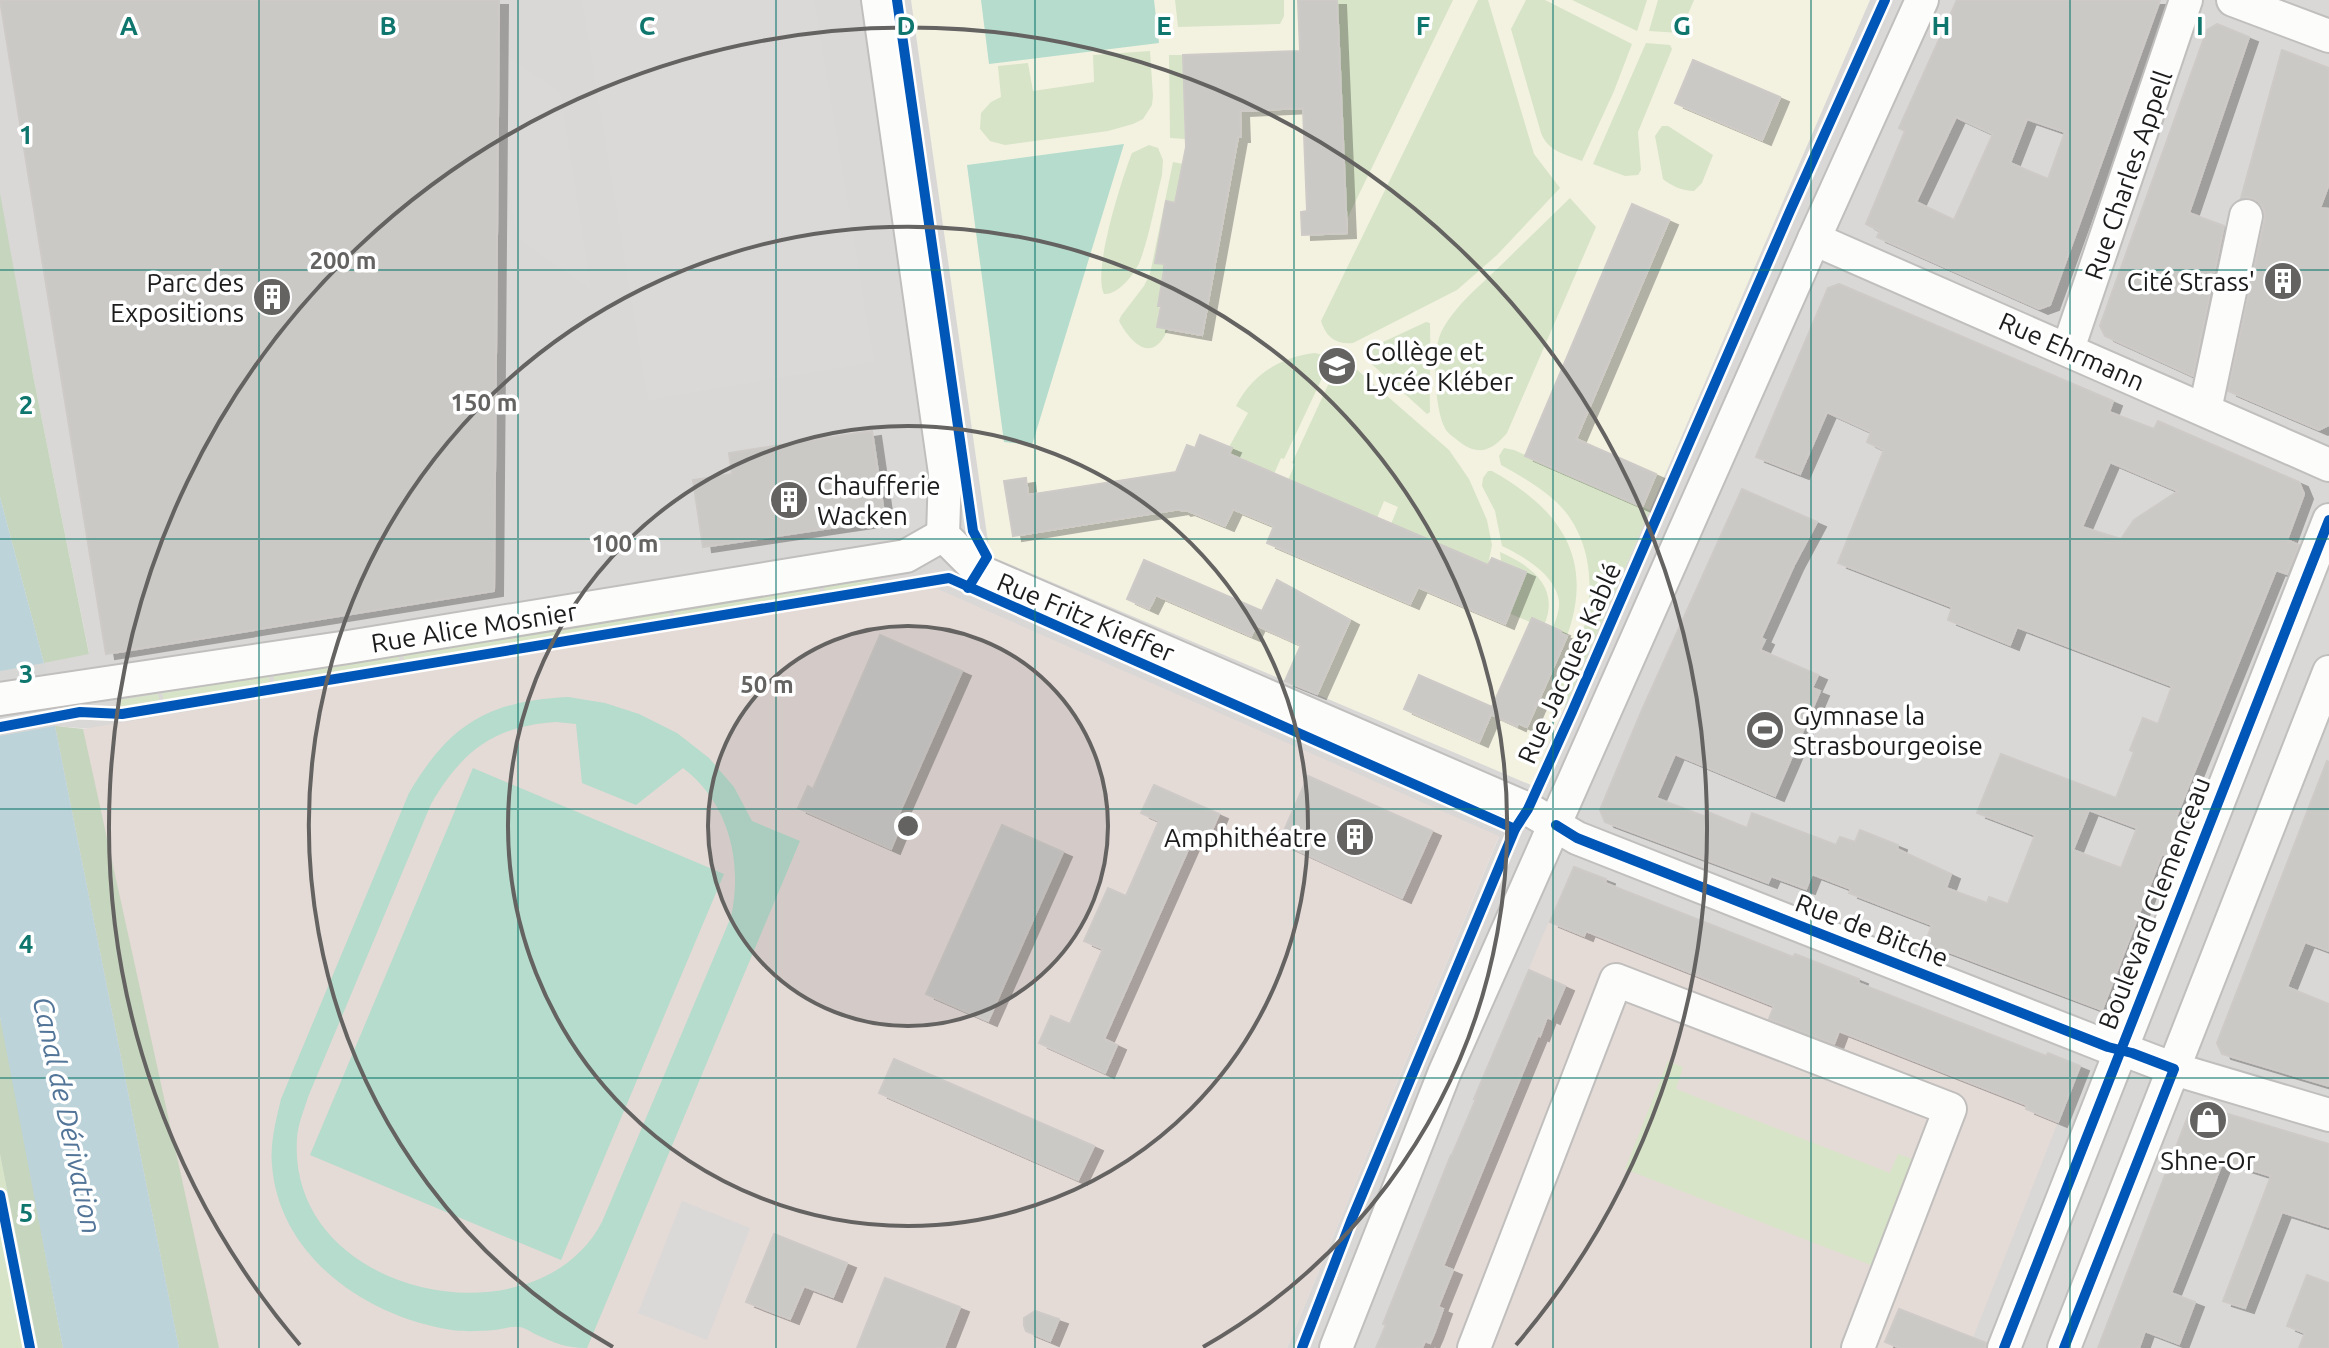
<svg xmlns="http://www.w3.org/2000/svg" width="2329" height="1348" font-family="Ubuntu,sans-serif">
	<style>
		.residential { fill: #d9d8d6 }
		.education { fill: #f3f2e1 }
		.military { fill: #e4dad6 }
		.grass { fill: #d7e4c7 }
		.forest { fill: #c6d5bd }
		.pitch { fill: #b5dccc; fill-rule: evenodd }
		.parking { fill: #dad9d8 }
		.water { fill: #bcd3da }
		.pier { fill: #d7d7d5 }
		.building { fill: #cbc9c6; stroke: #cdcac7; stroke-width: 2; fill-rule: evenodd; filter: url(#shadow) }
		.lines { fill: none; stroke-linecap: round; stroke-linejoin: round }
		.minor-casing { stroke: #c0bfbd; stroke-width: 36 }
		.minor { stroke: #fcfcfb; stroke-width: 32 }
		.cycleway-casing { stroke: #fff; stroke-width: 15 }
		.cycleway { stroke: #0057b8; stroke-width: 10 }
		.grid { fill: none; stroke: #0f766e; stroke-width: 2; stroke-opacity: 0.55 }
		.ring { fill: none; stroke: #646362; stroke-width: 4 }
		.labels { text-anchor: middle; dominant-baseline: central; stroke-width: 7; stroke-linejoin: round; paint-order: stroke }
		.street-label { font-size: 26px; fill: #1c1c1c; stroke: #fff }
		.poi-label { font-size: 26px; fill: #1c1c1c; stroke: #fff; text-anchor: end }
		.water-label { font-size: 28px; font-style: italic; fill: #527598; stroke: #fff }
		.grid-label { font-size: 26px; text-anchor: middle; font-weight: bold; fill: #0f766e; stroke: #fff; stroke-width: 7; stroke-linejoin: round; paint-order: stroke }
		.centre { fill: #646362; stroke: #fff; stroke-width: 4 }
		.ring-label { font-size: 24px; text-anchor: middle; font-weight: bold; fill: #646362; stroke: #fff; stroke-width: 7; stroke-linejoin: round; paint-order: stroke }
	</style>
	<defs>
		<filter id="shadow"><feDropShadow dx="9" dy="5" stdDeviation="0" flood-color="#0004"/></filter>
	</defs>
	<rect width="100%" height="100%" fill="#eae8e5"/>
	<path class="residential" d="M0,0H2329V1348H1287L1499,837L55,726L44,663L89,653L32,370L0,376Z"/>
	<path class="education" d="M911,0H1870L1531,785L990,556Z"/>
	<g class="military">
		<path d="M931,586L1499,836L1287,1348H179L55,726L83,729Z"/>
		<path d="M1574,867L1606,879L1605,884L1792,957L1795,954L1819,963L1818,965L1833,971L1835,969L1859,979L1858,983L2046,1056L2048,1053L2080,1066L1969,1348H1376L1385,1325L1383,1324L1451,1155H1452L1476,1099L1542,937Z"/>
	</g>
	<g class="grass">
		<path d="M1175,0H1284V16L1280,24L1178,27Z"/>
		<path d="M1337,0H1453L1347,219Z"/>
		<path d="M1478,0H1488L1534,154L1560,188L1497,255L1457,290L1353,343C1336,345 1326,337 1321,321Z"/>
		<path d="M1526,0H1545L1632,44L1614,91L1582,161C1564,154 1548,151 1541,133L1511,29Z"/>
		<path d="M1572,0H1647L1637,31Z"/>
		<path d="M1658,0H1694L1680,33L1649,31Z"/>
		<path d="M1646,43L1670,45L1672,49L1638,132L1641,170L1638,175L1625,176L1593,164Z"/>
		<path d="M1150,51L1153,96L1152,105L1143,119L1133,124L1108,131L1005,145L990,141L980,129L981,113L991,102L1001,97L998,66L1028,63L1033,91L1094,82L1093,55Z"/>
		<path d="M1169,55H1183L1185,139L1170,138Z"/>
		<path d="M1662,126H1668L1713,155L1702,183L1694,191C1683,191 1671,186 1663,179L1655,136Z"/>
		<path d="M1149,145L1158,148L1163,160L1162,175C1155,203 1150,234 1140,261C1135,274 1118,295 1104,294C1092,272 1122,178 1132,153Z"/>
		<path d="M1173,162L1183,164L1175,203L1166,201L1156,263L1165,264L1157,327L1168,329C1153,364 1132,345 1119,321L1121,316L1144,286L1150,274Z"/>
		<path d="M1570,198L1596,227L1507,433C1491,452 1477,457 1456,439C1451,435 1446,432 1444,426C1435,407 1432,355 1440,335C1451,310 1476,289 1496,270C1521,246 1545,222 1570,198Z"/>
		<path d="M1426,322L1430,323C1431,353 1429,382 1430,412L1427,414L1365,358L1368,349Z"/>
		<path d="M1315,353L1332,357L1284,459L1281,458L1274,474L1229,454L1232,448L1229,447L1248,413L1236,406C1252,375 1280,357 1315,353Z"/>
		<path d="M1340,359L1355,368L1449,450L1469,479L1487,520L1492,545L1488,565L1391,524L1398,507L1384,501L1377,518L1288,480L1295,464L1292,463Z"/>
		<path d="M1504,448L1514,450L1650,510L1566,705L1554,700C1563,679 1573,658 1581,637C1597,590 1592,533 1553,499C1537,485 1519,475 1501,465L1499,456Z"/>
		<path d="M1488,471H1492C1560,509 1595,558 1567,636L1553,627C1557,618 1561,606 1558,596C1551,572 1523,556 1502,546L1495,511L1482,486L1483,478Z"/>
		<path d="M1500,552C1532,566 1559,587 1545,623L1531,620L1530,622L1501,610L1512,586L1519,589L1526,572L1501,561Z"/>
		<path d="M872,576L873,584L825,592L823,584Z"/>
		<path d="M819,585L820,593L675,617L673,609Z"/>
		<path d="M669,610L670,618L404,661L403,654Z"/>
		<path d="M398,654L400,662L275,683L273,675Z"/>
		<path d="M269,676L270,684L164,701L162,693Z"/>
		<path d="M158,694L160,702L120,708L119,700Z"/>
		<path d="M1668,1061L1683,1067L1676,1089L1890,1173L1898,1154L1923,1163L1881,1269L1625,1169Z"/>
		<path d="M0,1154L38,1348H0Z"/>
	</g>
	<g class="forest">
		<path d="M0,193L32,370L89,654L44,663L0,497Z"/>
		<path d="M55,726L83,729L219,1348H179Z"/>
		<path d="M0,1017L5,1038L63,1348H38L0,1154Z"/>
	</g>
	<g class="pitch">
		<path d="M981,0H1154L1159,43L989,64Z"/>
		<path d="M1124,144L1032,445L1004,442L967,165Z"/>
		<path d="M568,697L605,703L639,714L677,733L709,758L734,787L752,821L800,841L587,1348C566,1348 555,1343 535,1334C531,1332 524,1327 519,1327C511,1326 502,1329 494,1330C481,1331 465,1332 452,1330C367,1317 279,1257 272,1165C270,1143 276,1120 281,1099L409,793C450,724 488,701 568,697ZM556,722L576,724L582,783L636,805L683,768C729,803 743,862 731,917L602,1222C536,1348 286,1297 297,1138C298,1124 304,1110 308,1097L431,804C462,751 494,726 556,722Z"/>
		<path d="M473,768L724,874L561,1260L310,1155Z"/>
	</g>
	<g class="parking">
		<path d="M582,0H814L874,362L648,400Z"/>
		<path d="M1896,0H1906L1860,102L1852,98Z"/>
		<path d="M2170,0L2076,294L2067,291Z"/>
		<path d="M487,42L560,93L591,289L517,238Z"/>
		<path d="M682,1201L750,1228L707,1340L638,1313Z"/>
	</g>
	<path class="water" d="M0,497L44,663L55,726L179,1348H63L0,1017Z"/>
	<path class="pier" d="M44,663L55,726L0,736V671Z"/>
	<g class="building">
		<path d="M0,0H499L494,591L106,654Z"/>
		<path d="M1298,0H1337L1347,233L1302,235L1301,212L1307,211L1303,108L1240,111L1241,137H1238L1202,335L1157,327L1161,306H1158L1165,264L1155,263L1166,201L1175,203L1186,147L1183,55L1300,51Z"/>
		<path d="M1957,0H2160L2050,305L2039,309L1877,237L1880,231L1866,224L1905,131L1899,128ZM1956,117L1993,134L1954,220L1916,202ZM2027,119L2065,132L2048,179L2010,163Z"/>
		<path d="M2217,24L2249,37L2189,213L2224,226L2193,376L2105,336L2100,326L2207,30Z"/>
		<path d="M2282,50L2329,68V184L2320,208L2329,209V425L2319,430L2228,391L2265,219L2264,209L2258,201L2249,197L2241,198Z"/>
		<path d="M1693,60L1780,97L1762,140L1675,103Z"/>
		<path d="M1632,204L1669,220L1576,439L1656,474L1642,507L1525,456Z"/>
		<path d="M1839,284L2113,401L2109,412L2154,429L2158,421L2299,482L2304,494L2287,540L2299,545L2287,574L2276,570L2176,817L2182,819L2167,856L2162,854L2102,1010L1925,943L1932,925L1849,893L1851,889L1812,874L1806,889L1771,876L1768,883L1605,822L1600,810L1642,710L1742,489L1817,522L1794,565L1761,638L1765,640L1760,650L1818,675L1812,688L1820,691L1775,796L1675,754L1656,798L1706,817L1708,812L1747,828L1752,813L1836,845L1840,837L1855,842L1860,830L1898,845L1897,849L1951,874L1946,888L1987,903L1989,897L2008,904L2035,835L1977,813L2001,754L2116,798L2134,752L2130,750L2143,718L2158,724L2172,686L2017,627L2010,645L1948,620L1952,607L1838,563L1884,450L1867,442L1871,432L1827,412L1800,474L1756,457L1828,288ZM2110,462L2178,491L2134,520L2121,539L2082,527ZM2089,810L2137,828L2121,868L2073,850Z"/>
		<path d="M872,431L885,520L703,547L693,480L732,474L729,453Z"/>
		<path d="M1200,435L1232,448L1229,454L1488,565L1492,558L1526,572L1505,624L1418,587L1410,604L1267,543L1274,526L1233,509L1225,526L1186,510L1182,511L1180,509L1013,536L1004,481L1026,478L1028,495L1176,472L1187,445L1195,448Z"/>
		<path d="M1144,560L1262,611L1277,580L1350,620L1317,694L1285,681L1301,645L1256,625L1251,636L1156,595L1149,609L1127,599Z"/>
		<path d="M1532,618L1561,631L1560,633L1567,636L1527,727L1518,723L1517,726L1491,714L1479,742L1404,709L1419,675L1492,707Z"/>
		<path d="M880,635L962,671L894,825L900,827L891,849L798,808L808,786L813,789Z"/>
		<path d="M2327,761L2329,762V951L2305,942L2287,987L2329,1004V1086L2222,1054L2217,1043Z"/>
		<path d="M1308,776L1432,831L1402,898L1279,842Z"/>
		<path d="M1154,785L1219,814L1207,842L1194,836L1104,1039L1117,1045L1105,1073L1039,1043L1051,1016L1070,1024L1103,949L1084,941L1108,888L1126,896L1159,821L1141,813Z"/>
		<path d="M1002,825L1063,852L988,1021L926,994Z"/>
		<path d="M1574,867L1606,879L1605,883L1793,957L1795,954L1859,979L1858,983L2046,1056L2048,1053L2080,1066L2058,1122L2026,1109L2027,1105L1839,1031L1834,1044L1769,1019L1774,1006L1586,931L1584,936L1550,922Z"/>
		<path d="M1529,970L1565,986L1551,1019L1547,1017L1540,1036L1538,1035L1443,1266L1453,1270L1438,1307L1443,1309L1434,1334L1430,1343L1425,1341L1422,1348H1376L1386,1325L1383,1324L1451,1155H1452L1476,1099H1474Z"/>
		<path d="M894,1059L1094,1146L1078,1180L879,1093Z"/>
		<path d="M2201,1106L2329,1144V1227L2282,1212L2245,1308L2223,1301L2271,1176L2223,1161L2171,1293L2195,1302L2179,1344L2145,1331L2139,1348H2098L2190,1111Z"/>
		<path d="M774,1234L847,1263L833,1297L804,1286L790,1319L746,1302Z"/>
		<path d="M2307,1275L2329,1283V1348H2299L2305,1333L2287,1326Z"/>
		<path d="M885,1278L960,1307L944,1348H857Z"/>
		<path d="M1899,1309L1986,1343L1985,1348H1900L1885,1342Z"/>
		<path d="M1035,1311L1059,1319L1050,1341L1026,1331L1024,1325V1318Z"/>
	</g>
	<g class="lines">
		<defs>
			<g id="minor">
				<path d="M878,0L945,473L943,535L979,571L1528,809L1577,838L2108,1047L2132,1053L2174,1069L2329,1115"/>
				<path d="M2233,0L2329,36"/>
				<path d="M1814,239L2329,465"/>
				<path d="M2068,349L2186,0"/>
				<path d="M2205,410L2246,216"/>
				<path d="M0,699L348,647L906,556L943,535"/>
				<path d="M1336,1348L1444,1074L1814,239L1922,0"/>
				<path d="M1474,1348L1616,980L1950,1109L1858,1348"/>
				<path d="M2004,1348L2329,520"/>
				<path d="M2064,1348L2329,672"/>
			</g>
		</defs>
		<use href="#minor" class="minor-casing"/>
		<use href="#minor" class="minor"/>
		<defs>
			<g id="cycleway">
				<path d="M897,0L973,531L987,557L968,588"/>
				<path d="M0,727L80,712L122,714L949,578L1515,829"/>
				<path d="M1556,825L1577,838L2108,1047L2132,1053L2174,1069L2064,1348"/>
				<path d="M0,1195L30,1348"/>
				<path d="M1302,1348L1351,1221L1515,829L1528,809L1572,712L1790,211L1885,0"/>
				<path d="M2004,1348L2329,520"/>
			</g>
		</defs>
		<use href="#cycleway" class="cycleway-casing"/>
		<use href="#cycleway" class="cycleway"/>
	</g>
	<path class="grid" d="M259,0V1348M518,0V1348M776,0V1348M1035,0V1348M1294,0V1348M1553,0V1348M1811,0V1348M2070,0V1348M0,270H2329M0,539H2329M0,809H2329M0,1078H2329"/>
	<circle cx="908" cy="826" r="200" fill="#646362" fill-opacity=".12"/>
	<g class="ring">
		<circle cx="908" cy="826" r="200"/>
		<circle cx="908" cy="826" r="400"/>
		<path d="M613 1347A599 599 0 1 1 1203 1347"/>
		<path d="M300 1345A799 799 0 1 1 1516 1345"/>
	</g>
	<defs>
		<symbol id="building-disc" viewBox="-11 -11 22 22"><circle r="9.5" fill="#646362" stroke="#fff"/><path d="M-4-6H4V6H1V3H-1V6H-4ZM-2.5-4.3h1.7v1.8h-1.7ZM.8-4.3h1.7v1.8H.8ZM-2.5-1h1.7V.8h-1.7ZM.8-1h1.7V.8H.8Z" fill="#fff"/></symbol>
		<symbol id="school-disc" viewBox="-11 -11 22 22"><circle r="9.5" fill="#646362" stroke="#fff"/><path d="M0-5L7-2L0 1L-7-2ZM-4 1L0 2.5L4 1V4Q0 6-4 4Z" fill="#fff"/></symbol>
		<symbol id="stadium-disc" viewBox="-11 -11 22 22"><circle r="9.5" fill="#646362" stroke="#fff"/><path d="M0-5a6.5 5 0 1 0 0 10a6.5 5 0 1 0 0-10ZM-3.5-1.8h7v3.6h-7Z" fill="#fff"/></symbol>
		<symbol id="shop-disc" viewBox="-11 -11 22 22"><circle r="9.5" fill="#646362" stroke="#fff"/><path d="M-5-2.5h2.3a2.7 3.5 0 0 1 5.4 0H5L5.5 6h-11ZM-1.5-2.5h3a1.5 2.3 0 0 0-3 0Z" fill="#fff"/></symbol>
	</defs>
	<g fill-rule="evenodd">
		<use href="#building-disc" x="2261" y="259" width="44" height="44"/>
		<use href="#building-disc" x="250" y="275" width="44" height="44"/>
		<use href="#school-disc" x="1315" y="344" width="44" height="44"/>
		<use href="#building-disc" x="767" y="478" width="44" height="44"/>
		<use href="#stadium-disc" x="1743" y="708" width="44" height="44"/>
		<use href="#building-disc" x="1333" y="815" width="44" height="44"/>
		<use href="#shop-disc" x="2186" y="1098" width="44" height="44"/>
	</g>
	<g class="labels">
		<g class="street-label">
			<text transform="translate(2128 175) rotate(-71)">Rue Charles Appell</text>
			<text transform="translate(2072 351) rotate(24)">Rue Ehrmann</text>
			<text transform="translate(1086 617) rotate(23)">Rue Fritz Kieffer</text>
			<text transform="translate(474 627) rotate(-9)">Rue Alice Mosnier</text>
			<text transform="translate(1569 663) rotate(-66)">Rue Jacques Kablé</text>
			<text transform="translate(2154 903) rotate(-69)">Boulevard Clemenceau</text>
			<text transform="translate(1872 930) rotate(21)">Rue de Bitche</text>
		</g>
		<g class="poi-label">
			<text x="2255" y="281">Cité Strass'</text>
			<text x="244" y="282">Parc des<tspan x="244" dy="30">Expositions</tspan></text>
			<text x="1365" y="351" text-anchor="start">Collège et<tspan x="1365" dy="30">Lycée Kléber</tspan></text>
			<text x="817" y="485" text-anchor="start">Chaufferie<tspan x="817" dy="30">Wacken</tspan></text>
			<text x="1793" y="715" text-anchor="start">Gymnase la<tspan x="1793" dy="30">Strasbourgeoise</tspan></text>
			<text x="1327" y="837">Amphithéatre</text>
			<text x="2208" y="1160" text-anchor="middle">Shne-Or</text>
		</g>
		<g class="water-label">
			<text transform="translate(68 1115) rotate(78)">Canal de Dérivation</text>
		</g>
	</g>
	<g class="grid-label">
		<text x="129" y="35">A</text>
		<text x="388" y="35">B</text>
		<text x="647" y="35">C</text>
		<text x="906" y="35">D</text>
		<text x="1164" y="35">E</text>
		<text x="1423" y="35">F</text>
		<text x="1682" y="35">G</text>
		<text x="1941" y="35">H</text>
		<text x="2200" y="35">I</text>
		<text x="26" y="144">1</text>
		<text x="26" y="414">2</text>
		<text x="26" y="683">3</text>
		<text x="26" y="953">4</text>
		<text x="26" y="1222">5</text>
	</g>
	<circle cx="908" cy="826" r="12" class="centre"/>
	<g class="ring-label">
		<text x="343" y="269">200 m</text>
		<text x="484" y="411">150 m</text>
		<text x="625" y="552">100 m</text>
		<text x="767" y="693">50 m</text>
	</g>
</svg>
